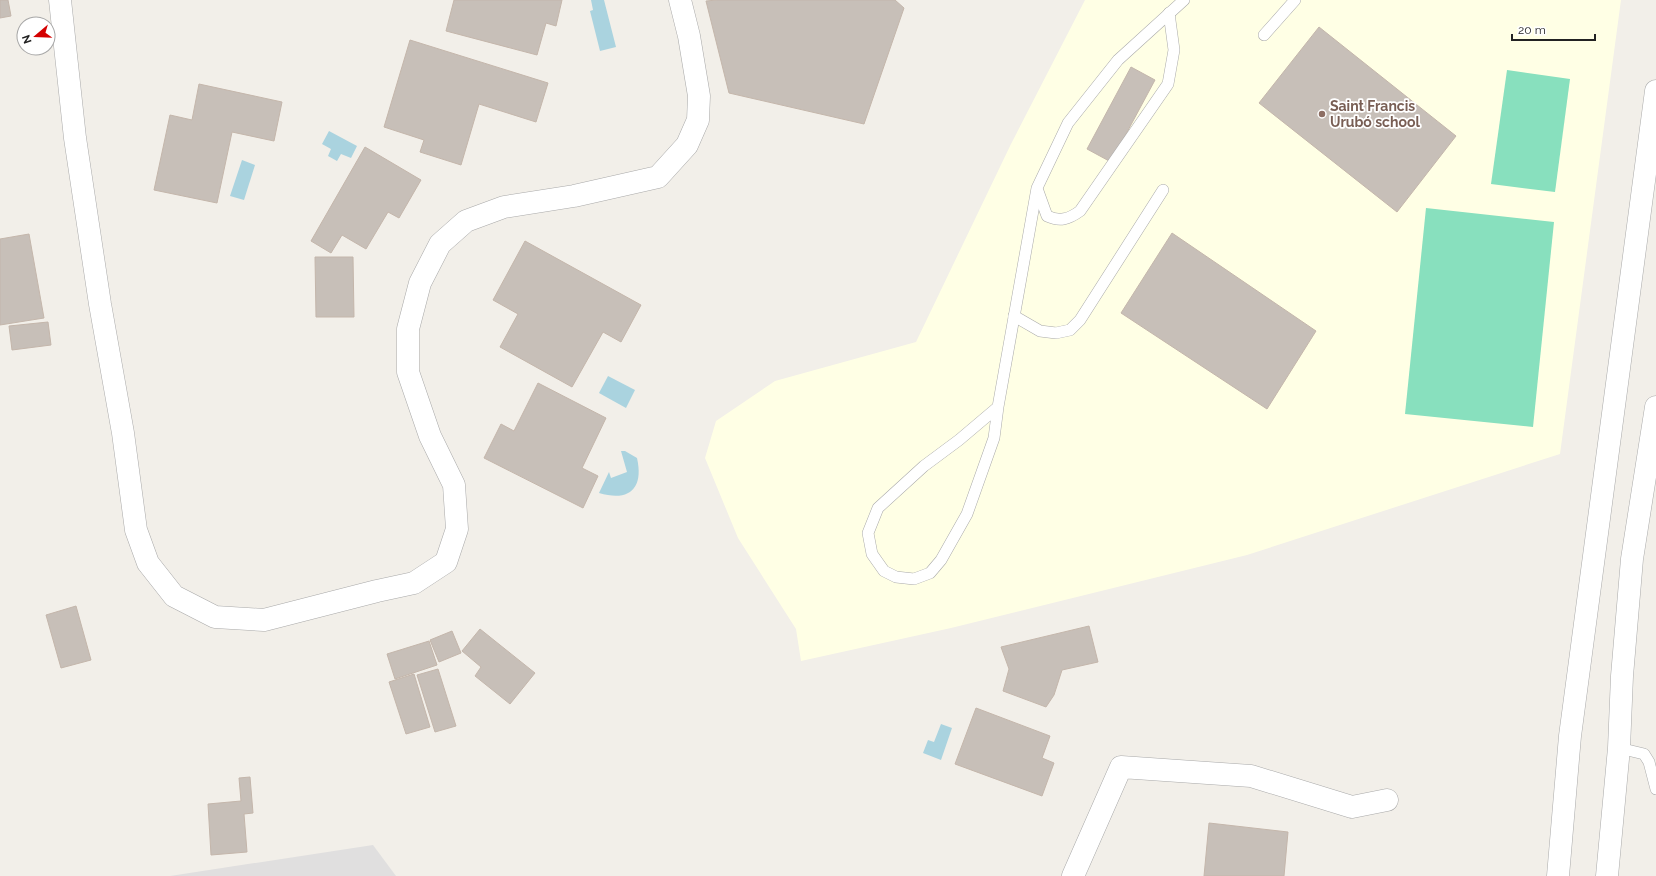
<svg xmlns="http://www.w3.org/2000/svg" width="1656" height="876" font-family="Raleway,sans-serif">
	<style>
		.residential { fill: #e0dfdf }
		.education { fill: #ffffe5 }
		.pitch { fill: #88e0be }
		.water { fill: #aad3df }
		.building { fill: #c7bfb8; stroke: #c4b6ab }
		.lines { fill: none; stroke-linecap: round; stroke-linejoin: round }
		.service-casing { stroke: #a9a9a9; stroke-width: 12 }
		.minor-casing { stroke: #a9a9a9; stroke-width: 23 }
		.service { stroke: #fff; stroke-width: 11 }
		.minor { stroke: #fff; stroke-width: 22 }
		.education-dot { fill: #8d6e63; stroke: #fff; stroke-width: 1.5 }
		.labels { text-anchor: middle; dominant-baseline: central; stroke-width: 3.5; stroke-linejoin: round; paint-order: stroke }
		.education-label { font-size: 14px; font-weight: bold; fill: #785e54; stroke: #fff; text-anchor: start }
	</style>
	<rect width="100%" height="100%" fill="#f2efe9"/>
	<path class="residential" d="M373,845L396,876H170Z"/>
	<path class="education" d="M1085,0H1621L1560,454L1247,555L951,628L801,661L796,629L738,538L705,458L716,421L775,381L916,342L1011,144Z"/>
	<g class="pitch">
		<path d="M1507,70L1570,79L1555,192L1491,184Z"/>
		<path d="M1426,208L1554,222L1533,427L1405,414Z"/>
	</g>
	<g class="water">
		<path d="M591,0H604L616,47L600,51L590,11L593,10Z"/>
		<path d="M329,131L357,146L351,158L341,154L337,161L328,156L331,149L322,144Z"/>
		<path d="M242,160L255,165L244,200L230,196Z"/>
		<path d="M608,376L635,390L626,408L599,393Z"/>
		<path d="M621,451H625L637,458C644,489 629,502 599,493L609,472L611,478L627,472Z"/>
		<path d="M941,724L952,728L941,760L923,753L928,740L934,742Z"/>
	</g>
	<g class="building">
		<path d="M0,0H8L11,16L0,18Z"/>
		<path d="M454,0H562L556,26L546,23L537,55L446,31Z"/>
		<path d="M717,0H895L904,8L864,124L729,93L706,1Z"/>
		<path d="M1319,27L1456,136L1397,212L1259,103Z"/>
		<path d="M410,40L548,83L536,122L479,104L461,165L420,152L424,140L384,127Z"/>
		<path d="M1131,67L1155,80L1111,162L1087,149Z"/>
		<path d="M199,84L282,102L274,141L232,132L217,203L154,190L170,115L192,120Z"/>
		<path d="M365,147L421,180L399,218L388,212L366,249L342,235L331,253L311,241Z"/>
		<path d="M1172,233L1316,331L1267,409L1121,313Z"/>
		<path d="M29,234L44,318L0,325V239Z"/>
		<path d="M525,241L641,305L621,342L603,332L572,387L500,347L518,314L493,300Z"/>
		<path d="M315,257H353L354,317H316Z"/>
		<path d="M48,322L51,345L12,350L9,326Z"/>
		<path d="M538,383L606,418L582,468L598,476L583,508L484,458L501,424L514,431Z"/>
		<path d="M76,606L91,660L61,668L46,615Z"/>
		<path d="M1089,626L1098,662L1062,670L1054,695L1046,707L1003,691L1009,669L1001,647Z"/>
		<path d="M480,629L535,673L510,704L475,676L481,667L462,651Z"/>
		<path d="M452,631L461,653L439,662L430,640Z"/>
		<path d="M429,641L437,665L395,679L387,654Z"/>
		<path d="M438,669L456,726L435,732L417,675Z"/>
		<path d="M414,674L430,727L406,734L389,682Z"/>
		<path d="M976,708L1050,736L1042,758L1054,763L1042,796L955,764Z"/>
		<path d="M250,777L253,813L244,814L247,852L211,855L208,804L241,801L239,778Z"/>
		<path d="M1209,823L1288,832L1284,876H1204Z"/>
	</g>
	<g class="lines">
		<defs>
			<g id="service">
				<path d="M1264,35L1295,0"/>
				<path d="M1038,191L1047,216C1060,222 1069,219 1080,211L1168,84L1174,50L1169,13"/>
				<path d="M1014,316L1040,331L1056,333L1070,330L1080,320L1163,190"/>
				<path d="M998,407L959,440L924,466L878,508L868,533L872,554L884,571L896,577L914,579L930,573L941,560L967,514L994,438L998,407L1037,188L1068,123L1118,60L1184,0"/>
				<path d="M1619,748L1644,754L1649,762L1656,789"/>
			</g>
			<g id="minor">
				<path d="M60,0L75,138L100,304L123,433L136,530L148,563L174,596L215,617L264,620L377,591L414,583L446,562L457,529L454,485L430,436L408,372V329L420,283L440,244L466,221L504,207L574,196L658,177L687,145L698,120L699,96L689,36L680,0"/>
				<path d="M1073,876L1121,767L1251,776L1352,807L1387,800"/>
				<path d="M1558,876L1570,736L1656,91"/>
				<path d="M1607,876L1619,748L1622,676L1632,559L1656,407"/>
			</g>
		</defs>
		<use href="#service" class="service-casing"/>
		<use href="#minor" class="minor-casing"/>
		<use href="#service" class="service"/>
		<use href="#minor" class="minor"/>
	</g>
	<circle class="education-dot" cx="1322" cy="114" r="4"/>
	<g class="labels">
		<g class="education-label">
			<text x="1330" y="106">Saint Francis<tspan x="1330" dy="16">Urubó school</tspan></text>
		</g>
	</g>
	<g transform="translate(36 36) rotate(251)"><circle r="19" fill="#ffffff" stroke="#a7a7a7"/>
	<path d="M0-3L7 15L0 10L-7 15Z" fill="#d40000"/>
	<text y="-6" font-size="11" font-weight="bold" text-anchor="middle" fill="#222222">N</text>
	</g>
	<path d="M1512 34v6h83v-6" fill="none" stroke="#222222" stroke-width="2"/>
	<text x="1518" y="34" font-size="12" fill="#222222" stroke="#ffffff" stroke-width="3" paint-order="stroke">20 m</text>
</svg>
